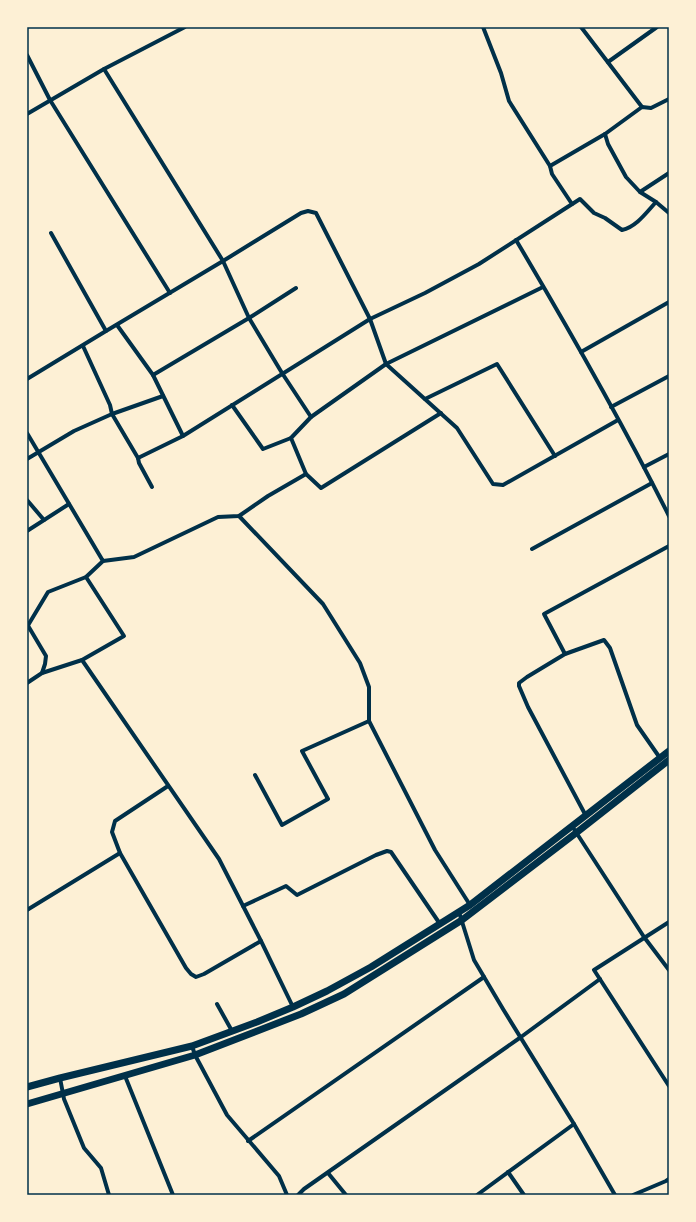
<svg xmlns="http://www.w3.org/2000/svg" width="696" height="1222" font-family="'DM Sans',sans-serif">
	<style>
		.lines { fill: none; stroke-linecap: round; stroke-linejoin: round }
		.minor { stroke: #003049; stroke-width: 4 }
		.primary { stroke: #003049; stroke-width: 7 }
		.neatline { fill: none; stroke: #003049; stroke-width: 1.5 }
	</style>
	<rect width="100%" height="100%" fill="#fdf0d5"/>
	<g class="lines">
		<g class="minor">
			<path d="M483,27L501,73L509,101L550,166L552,174L572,204"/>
			<path d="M581,27L642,107"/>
			<path d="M27,55L50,100L170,293"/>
			<path d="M608,62L657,27"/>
			<path d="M104,69L185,27"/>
			<path d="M27,114L104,69L223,261L301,213L308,211L316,213L370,319L425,293L479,264L580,199L594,213L605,218L622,230C636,227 646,213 656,202"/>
			<path d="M605,134L608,144L626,177L640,192L656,202L669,213"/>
			<path d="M550,166L605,134L642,107L651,108L669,99"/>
			<path d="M640,192L669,173"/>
			<path d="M51,233L106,331L223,261L249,318L282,373L311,417"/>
			<path d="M516,240C570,331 622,422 669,516"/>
			<path d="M117,325L153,375L249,318L296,288"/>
			<path d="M83,346L110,405L112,414L138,458L139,463L152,487"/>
			<path d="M581,352L669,302"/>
			<path d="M153,375L183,436"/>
			<path d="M27,379L106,331"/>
			<path d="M425,399L497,364L555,456"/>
			<path d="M232,405L263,449L291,438"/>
			<path d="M611,407L669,376"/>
			<path d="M441,413L321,488L306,474L291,438L311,417L386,364L543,287"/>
			<path d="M27,433L103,561L134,557L218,517L239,516L268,496L306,474"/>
			<path d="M138,458L183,436L370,319L386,364L457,428L493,484L503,485L618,420"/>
			<path d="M27,459L74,431L112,414L163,396"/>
			<path d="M644,467L669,454"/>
			<path d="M27,500L44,520"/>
			<path d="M239,516L323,604L360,663L369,687V721L435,850L470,905"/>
			<path d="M27,531L69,504"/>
			<path d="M532,549L652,483"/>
			<path d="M27,627L48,592L86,577L103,561"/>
			<path d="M565,654L544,614L669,546"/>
			<path d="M82,660L124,636L86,577"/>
			<path d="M42,673L82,660L219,859L261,941L293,1007"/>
			<path d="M27,683L42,673L45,664L46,656L27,624"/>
			<path d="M255,775L282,825L328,799L302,751L369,721"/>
			<path d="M168,786L115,821L112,832L120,853L186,968L191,974L196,977L204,974L261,941"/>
			<path d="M586,816L528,707L519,686V683L527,677L565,654L604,640L610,648L637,725L660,758"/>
			<path d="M572,826L644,937L669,970"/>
			<path d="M243,906L286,886L297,895L376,855L387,851L391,852L440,924"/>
			<path d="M27,910L120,853"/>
			<path d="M459,912L474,960L503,1009L574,1124L615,1195"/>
			<path d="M669,922L594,970L669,1086"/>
			<path d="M217,1004L232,1031"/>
			<path d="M192,1046L195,1055L227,1115L279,1176L287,1195"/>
			<path d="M125,1076L173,1195"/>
			<path d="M60,1078L64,1099L84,1148L101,1168L109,1195"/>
			<path d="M248,1141L484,977"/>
			<path d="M508,1172L524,1195"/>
			<path d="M328,1173L346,1195"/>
			<path d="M298,1195L304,1189L521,1037L600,979"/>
			<path d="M477,1195L574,1124"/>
			<path d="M633,1195L666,1181L669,1179"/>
		</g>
		<g class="primary">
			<path d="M27,1087L60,1078L192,1046L257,1022L293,1007L327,991L371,967L470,905L669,751"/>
			<path d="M27,1104L195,1055L301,1014L344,994L462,920L576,833L669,760"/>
		</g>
	</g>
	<rect width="696" height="1222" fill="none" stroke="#fdf0d5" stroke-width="56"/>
	<rect x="28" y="28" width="640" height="1166" class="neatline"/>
</svg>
